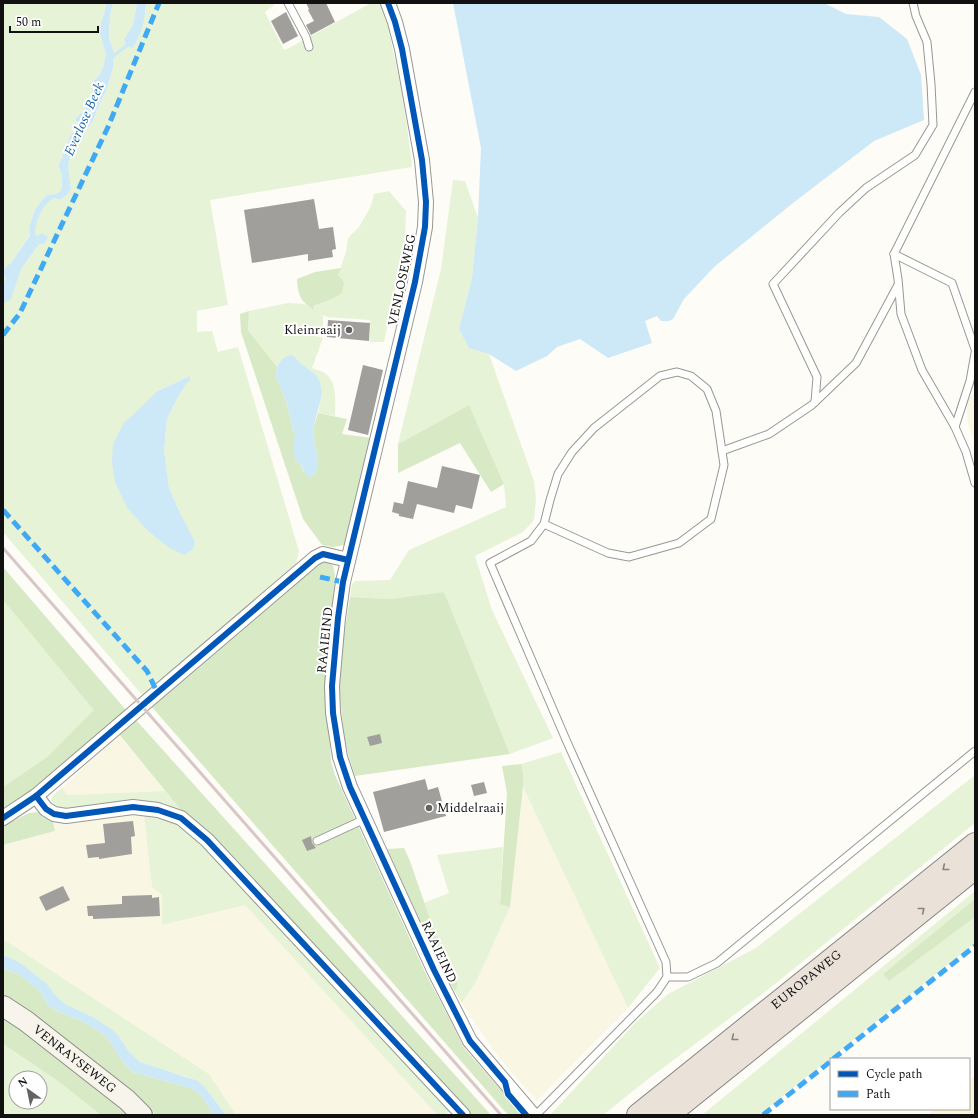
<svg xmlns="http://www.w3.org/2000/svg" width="978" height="1118" font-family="Spectral,serif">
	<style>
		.farmland { fill: #f9f7e4 }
		.green { fill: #e7f3d7; fill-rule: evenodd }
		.forest { fill: #d8eac5 }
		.sand { fill: #fcf4d9 }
		.water { fill: #cde8f7 }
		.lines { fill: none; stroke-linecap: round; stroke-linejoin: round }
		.stream { stroke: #cde8f7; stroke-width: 3.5 }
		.building { fill: #a19f9c }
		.lane-casing { stroke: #979795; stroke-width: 9 }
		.street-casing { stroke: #979795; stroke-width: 16 }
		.secondary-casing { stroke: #8e8d8b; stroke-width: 22 }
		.highway-casing { stroke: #858482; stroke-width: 24 }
		.lane { stroke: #fffffe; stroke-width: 7 }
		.street { stroke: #fffffe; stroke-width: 14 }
		.secondary { stroke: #f6f4eb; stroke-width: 20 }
		.highway { stroke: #eae1d8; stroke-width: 22 }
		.rail { stroke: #d9c6c7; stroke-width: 3 }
		.quiet { stroke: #3fa9f5; stroke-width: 5; stroke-dasharray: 10 5; stroke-linecap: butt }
		.cycleway-casing { stroke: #fff; stroke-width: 8 }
		.cycleway { stroke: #0057b8; stroke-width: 6 }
		.oneway { stroke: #88837e }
		.poi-dot { fill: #646362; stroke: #fff; stroke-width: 1.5 }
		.labels { text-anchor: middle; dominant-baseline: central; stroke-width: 4; stroke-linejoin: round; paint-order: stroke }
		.street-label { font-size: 13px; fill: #111; stroke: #fff }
		.poi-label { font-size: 13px; fill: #111; stroke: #fff; text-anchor: end }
		.water-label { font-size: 14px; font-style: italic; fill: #1768a6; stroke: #fff }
	</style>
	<rect width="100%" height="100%" fill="#fdfcf7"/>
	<g class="farmland">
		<path d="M975,393V443L968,423L966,405L972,395Z"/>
		<path d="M119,734L165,791L67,795L62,788Z"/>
		<path d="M523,787L628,1008L537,1101L505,1065L489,1044L462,1003L477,980L510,907Z"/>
		<path d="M132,813L144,816L152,887L162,895V925L245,904L437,1115H236L209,1074L3,939V845L55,831L53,822L109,814Z"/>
	</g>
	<g class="green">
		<path d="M3,3H106L104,15L101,22L100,34L106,53L103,68L98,77L94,80L89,103L86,108L76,118V121L80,122L70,136L67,143L63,147V156L58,166C63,175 63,181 61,191L55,194L47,195L42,200L35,210L29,227L30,234L11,263L6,267V278L3,284Z"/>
		<path d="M113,3H137L133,25L124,39L145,15L146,3H274L273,6L265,12L284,50L289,48L371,3H381C387,18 390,35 393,51C402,89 408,128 412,167L210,200L228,305L197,311V332L212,331L218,352L238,347L299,551L296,564L143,696L3,532V304L11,298L21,269L39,244L37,236L34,234C35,221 41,205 54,198L59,200L67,195L71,189L68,164L74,145L93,121L98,107L106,91L113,68L114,53L109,37L110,16ZM190,376V381L186,384L177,399L167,419L164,450L169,488L181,515L168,547L149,532L128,509L158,391Z"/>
		<path d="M453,180L465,181L478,218L472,278L459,329L469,347L489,354L534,481L536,499L534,520L523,532L475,556L492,610L553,738L510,754L444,592L389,599L350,597L352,584L355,581L390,580L409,550L506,507L504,484L469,405L398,444L441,269Z"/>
		<path d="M389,191L406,211L405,243L384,342H370V320L327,317L323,315V327L313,329L311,335L323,338L312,368C316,370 323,371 326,374C338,383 335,404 335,416L318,413L322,395L315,374L299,362L294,356L282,359L277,367L248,330L249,311L288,303L304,304L313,309V306L332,299L338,275L346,252L348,238L359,227L371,206L374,194Z"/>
		<path d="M3,600L95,710L47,757L3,787Z"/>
		<path d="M561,752L660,968L628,1008L523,787V772L521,764Z"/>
		<path d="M975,775V823L761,995L648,1079L603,1115H550L635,1023L668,994L756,948Z"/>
		<path d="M62,788L67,795L165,791L184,814L178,809L164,803L149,802L65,812L55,809L51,801L53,795Z"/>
		<path d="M144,816L175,822L185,826L450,1111L445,1115H437L245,905L162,925V895L152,887Z"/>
		<path d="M503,847L500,903L510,907L477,980L462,1003L455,992L458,984L432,925L424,903L449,893L437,855Z"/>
		<path d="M975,891V899L883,974L889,981L975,917V943L759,1115H702Z"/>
		<path d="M3,939L209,1074L236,1115H226L207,1090L188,1077L166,1071L140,1062L129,1052L118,1035L110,1028L91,1016L65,1004L54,995L47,984L19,962L3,955Z"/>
		<path d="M3,1044L58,1081L101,1115H3ZM16,1078H40V1102H16Z"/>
	</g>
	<g class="forest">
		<path d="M341,268L338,275L344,282L342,293L332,299L313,306L314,310C300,301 298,295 297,279L315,272Z"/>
		<path d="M249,311L248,330L277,367L276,376L287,403L293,430L295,432V459L300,464L304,472L318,458L314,441L313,428L318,413L347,419L342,434L372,438L345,545L333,547L322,545L303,519L241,332L240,314Z"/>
		<path d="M469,405L504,484L491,492L460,443L398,473V444Z"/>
		<path d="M327,562L333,565L335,576L326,687L331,761L335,775L425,972L465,1049L523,1115H508L151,706L319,563Z"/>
		<path d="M3,567L126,710L36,788L3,810V787L47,757L94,710L3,600Z"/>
		<path d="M444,592L510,754L355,776L349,757L344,735L339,688L341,653L350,597L389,599Z"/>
		<path d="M136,720L491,1115H468L184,814L119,734Z"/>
		<path d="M521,764L523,772V787L510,907L500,904L507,793L502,766Z"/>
		<path d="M37,812L45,815L53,822L55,831L3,845V826L29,813Z"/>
		<path d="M404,848L410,861L432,925L458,984L455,992L440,964L387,849Z"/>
		<path d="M975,899V917L889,981L883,974Z"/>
		<path d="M3,968L20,975L40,991L48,1005L57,1011L82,1021L103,1034L111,1043L122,1061L133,1072L190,1088L201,1095L214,1115H156L134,1095L3,997Z"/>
		<path d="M3,1016L132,1115H101L58,1081L3,1044Z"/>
	</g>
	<path class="sand" d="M975,1076V1115H928L935,1109H969V1081Z"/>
	<g class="water">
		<path d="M106,3H113L110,16L109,37L114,53L113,68L106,91L98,107L93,121L74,145L68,164L71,189L67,195L59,200L54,198C42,205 35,221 35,234L37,236L42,233L48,237L44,244H39L21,269L11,299L3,304V284L6,278L3,273L6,267L11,263L30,235L29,227L35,210L42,200L47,195L55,194L61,191C63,181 63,175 58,166L63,156V147L67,143L70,136L80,123L76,121V118L86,108L89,103L94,80L98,77L103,68L106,53L100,34L101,22L104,15Z"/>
		<path d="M137,3H146C145,19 142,35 132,48L126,45L124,39L133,25Z"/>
		<path d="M453,3H824L846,14L879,17L907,39L921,75L924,120L874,141L793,203L714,267L684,299L673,319L669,321H661L657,316L645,321L652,343L608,358L580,339L557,347L547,356L516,371L489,354L469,348L459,329L472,278L478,218L481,148Z"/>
		<path d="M290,355L294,356L299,362L315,374L320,382L322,395L313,428L314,441L318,458V467L315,475L311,477L307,476L300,464L295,459L293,453L295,432L293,430L287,403L276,376L277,367L282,359Z"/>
		<path d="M190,376V381L186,384L177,399L167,419L164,450L169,488L181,515L195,542L193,549L184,555L168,547L149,532L128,509L115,482L112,462L113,444L124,423L158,391Z"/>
		<path d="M3,955L19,962L47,984L55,995L65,1004L91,1016L110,1028L118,1035L129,1052L140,1062L198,1081L207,1090L226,1115H214L201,1095L190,1088L133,1072L122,1061L111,1043L103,1034L82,1021L57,1011L48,1005L40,991L20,975L3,968Z"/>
	</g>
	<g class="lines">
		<path class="stream" d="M111,58L130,43"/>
	</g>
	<g class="building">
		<path d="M306,3H326L335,22L311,35L306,25L314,21L308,10L309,9Z"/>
		<path d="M286,12L298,36L283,44L271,21Z"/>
		<path d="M314,199L319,229L333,227L336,249L332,250L333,257L308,261V254L252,263L244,210Z"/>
		<path d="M328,320L370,323L369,341L327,337Z"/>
		<path d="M363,365L383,370L368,435L348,430Z"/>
		<path d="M442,466L480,475L472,509L456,505L454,513L417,504L413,519L399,516V514L392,512L394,502L403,504L408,481L437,488Z"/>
		<path d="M380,734L382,743L370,746L367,737Z"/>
		<path d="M425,779L428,790L438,787L446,816L384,832L373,792Z"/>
		<path d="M484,782L487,793L474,796L471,785Z"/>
		<path d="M133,821L135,836L131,837L132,854L99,859V857L88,858L86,845L105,843L103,824Z"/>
		<path d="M311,836L312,843L316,848L307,851L302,840Z"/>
		<path d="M63,886L70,900L46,911L39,897Z"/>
		<path d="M152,895V898L159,897L160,916L93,919V916H88L87,906L122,904V896Z"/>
	</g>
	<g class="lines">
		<defs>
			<g id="lane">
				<path d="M288,3L306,37L309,47"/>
				<path d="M975,92L894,254L952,283L975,349"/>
				<path d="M894,254L898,279L901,314L922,370L955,427"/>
				<path d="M975,353L970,381L955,427L966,452L975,483"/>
				<path d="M815,402L817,377L773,284L839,213L866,188L915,155L933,125L931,84L927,42L916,16L913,3"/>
				<path d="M722,451L769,434L812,405L856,363L898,285"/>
				<path d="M317,841L365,819"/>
				<path d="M667,977H688L717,963L975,751"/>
				<path d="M536,1115L657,992L667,977L666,962L567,742L490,563L531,541L544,524L550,500L558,474L572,452L594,428L660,376L677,372L691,376L707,389L716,411L724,465L711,519L679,543L629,557L608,553L544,524"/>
			</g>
			<g id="street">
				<path d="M388,3L395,22L402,49L422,160L426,202L425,227L415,282L343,582L338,618L332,686L333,713L340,757L350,787L434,970L470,1041L533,1115"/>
				<path d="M36,796L46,809L54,814L66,816L133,807L158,810L181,818L207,840L463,1115"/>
				<path d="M3,818L36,796L315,558L323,554L348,560"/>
			</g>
			<g id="secondary">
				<path id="s1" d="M3,1006L26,1021L127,1100L142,1115"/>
			</g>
			<g id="highway">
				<path id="s2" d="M638,1115L975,844"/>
				<path d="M668,1115L975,868"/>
			</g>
		</defs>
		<use href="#lane" class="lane-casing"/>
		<use href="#street" class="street-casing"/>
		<use href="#secondary" class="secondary-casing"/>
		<use href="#highway" class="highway-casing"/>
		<use href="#lane" class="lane"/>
		<use href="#street" class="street"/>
		<use href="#secondary" class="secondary"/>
		<use href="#highway" class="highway"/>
		<path class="rail" d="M3,548L501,1115"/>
		<g class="quiet">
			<path d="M3,335L20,313L108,127L159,3"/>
			<path d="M3,510L147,671L157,692"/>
			<path d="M320,577L343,582"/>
			<path d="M833,1059L975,946"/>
			<path d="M763,1115L831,1061"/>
		</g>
		<defs>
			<g id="cycleway">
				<path d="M388,3L395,22L402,49L422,160L426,202L425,227L415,282L343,582L338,618L332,686L333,713L340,757L350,787L434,970L470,1041L505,1082L508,1094L526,1115"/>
				<path d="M36,796L46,809L54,814L66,816L133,807L158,810L181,818L207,840L463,1115"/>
				<path d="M3,818L36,796L315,558L323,554L348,560"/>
			</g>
		</defs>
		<use href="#cycleway" class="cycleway-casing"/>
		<use href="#cycleway" class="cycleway"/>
	</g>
	<defs><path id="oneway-chevron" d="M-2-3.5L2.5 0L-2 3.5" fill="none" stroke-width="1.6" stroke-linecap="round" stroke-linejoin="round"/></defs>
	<g class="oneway">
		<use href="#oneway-chevron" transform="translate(945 868) rotate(141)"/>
		<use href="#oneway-chevron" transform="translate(922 910) rotate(-39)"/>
		<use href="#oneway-chevron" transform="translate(734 1038) rotate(141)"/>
	</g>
	<g class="poi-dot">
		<circle cx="349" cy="330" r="4"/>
		<circle cx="429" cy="808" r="4"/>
	</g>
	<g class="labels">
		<g class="street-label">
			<text transform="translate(402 280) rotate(-78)">VENLOSEWEG</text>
			<text transform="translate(325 640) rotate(-84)">RAAIEIND</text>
			<text transform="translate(439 952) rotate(65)">RAAIEIND</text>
			<text stroke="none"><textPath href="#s2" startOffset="216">EUROPAWEG</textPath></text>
			<text stroke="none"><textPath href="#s1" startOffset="89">VENRAYSEWEG</textPath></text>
		</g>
		<g class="poi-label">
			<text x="341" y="330">Kleinraaij</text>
			<text x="437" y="808" text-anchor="start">Middelraaij</text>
		</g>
		<g class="water-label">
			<text transform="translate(84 119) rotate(-66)">Everlose Beek</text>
		</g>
	</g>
	<rect width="978" height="1118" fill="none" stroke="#111111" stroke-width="8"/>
	<rect x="830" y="1058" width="140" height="52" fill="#ffffff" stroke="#a0a0a0"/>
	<rect x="838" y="1071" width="20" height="6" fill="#0057b8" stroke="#a0a0a0"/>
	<text x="866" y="1078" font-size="12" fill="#111111">Cycle path</text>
	<rect x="838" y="1091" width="20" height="6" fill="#3fa9f5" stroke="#a0a0a0"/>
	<text x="866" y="1098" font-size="12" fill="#111111">Path</text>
	<g transform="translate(28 1090) rotate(327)"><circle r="19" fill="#ffffff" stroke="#a0a0a0"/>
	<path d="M0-3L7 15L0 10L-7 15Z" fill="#646362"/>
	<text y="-6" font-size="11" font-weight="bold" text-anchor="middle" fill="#111111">N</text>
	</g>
	<path d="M10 26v6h88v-6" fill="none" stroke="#111111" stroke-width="2"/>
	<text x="16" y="26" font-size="12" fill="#111111" stroke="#ffffff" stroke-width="3" paint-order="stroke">50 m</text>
</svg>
